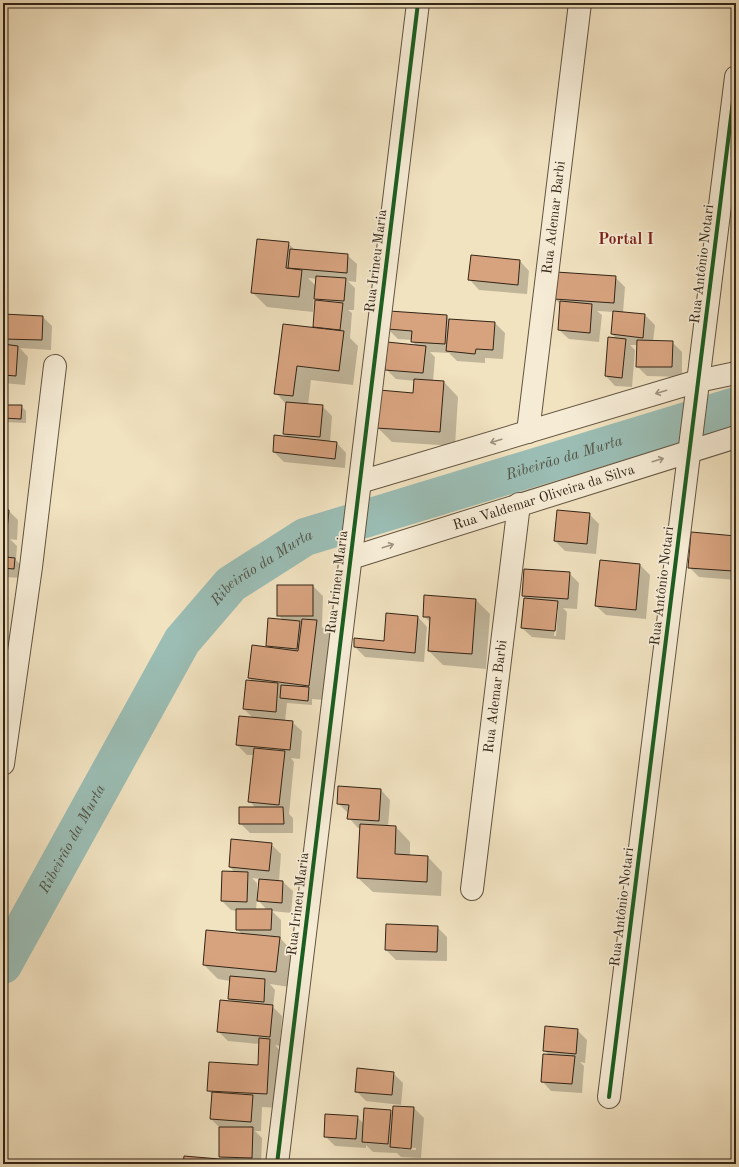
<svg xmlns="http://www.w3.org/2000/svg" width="739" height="1167" font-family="'Old Standard TT',serif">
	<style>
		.shadow { fill: #0003; fill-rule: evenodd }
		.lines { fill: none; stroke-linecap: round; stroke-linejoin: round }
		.river { stroke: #9bbdb4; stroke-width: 38 }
		.building { fill: #d7a37f; stroke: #322416 }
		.minor-casing { stroke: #625440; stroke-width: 24 }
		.minor { stroke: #f6ecd6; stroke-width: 22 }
		.cycleway-casing { stroke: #f6ecd6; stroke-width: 6 }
		.cycleway { stroke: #1b5e20; stroke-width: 4 }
		.oneway { stroke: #9e9280 }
		.labels { text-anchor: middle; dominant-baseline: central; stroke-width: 3.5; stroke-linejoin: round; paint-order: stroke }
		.street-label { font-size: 14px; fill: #322416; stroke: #f6ecd6 }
		.water-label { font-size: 15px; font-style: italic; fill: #525245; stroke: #f6ecd6 }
		.quarter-label { font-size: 16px; font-weight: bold; fill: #7a1f14; stroke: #f6ecd6 }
	</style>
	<rect width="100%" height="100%" fill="#f1e2c0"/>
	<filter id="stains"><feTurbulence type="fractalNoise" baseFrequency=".005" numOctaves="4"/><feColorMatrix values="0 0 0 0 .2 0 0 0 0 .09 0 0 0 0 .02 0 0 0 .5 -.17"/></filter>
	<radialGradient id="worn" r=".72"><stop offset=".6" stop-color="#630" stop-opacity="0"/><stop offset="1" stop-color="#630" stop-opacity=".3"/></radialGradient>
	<g class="shadow">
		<path d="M288,243L295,250L347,255L357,264L356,282L348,281L355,288L354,310H348L352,313L350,338L358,346L353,385L311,380L308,405L322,406L332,416L330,442L337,443L346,453L345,468L284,462L274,452L288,438L284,434L286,404L276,393L316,329L314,326L316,299L314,297L313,312L267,307L252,292ZM308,278L317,279L316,286Z"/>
		<path d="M520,261L529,271L527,294L479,290L470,280Z"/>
		<path d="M615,277L625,287L623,313L645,315L655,325L653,341L672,342L682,352V377L647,376L637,366L638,345H630L635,350L632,387L615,386L606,376L617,339L612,334L614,312L597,311L602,315L599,342L569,339L559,330L561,305L555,299Z"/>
		<path d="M3,315L42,316L52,326L51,350L20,348L28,357L25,385L3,383Z"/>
		<path d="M447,316L450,320L495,323L505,333L503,359L485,358V363L457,361L449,353L430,352L435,357L433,382H444L458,397L455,446L392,442L377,427L414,394L415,381L396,379L386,369L416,346L412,340L398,339L388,329Z"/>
		<path d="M3,406H21L26,411V423L3,422Z"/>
		<path d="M3,448L5,450V469H3Z"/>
		<path d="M3,488L7,492L5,510H8L18,520L17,540L10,539L17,546L16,560L24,569V578L3,577Z"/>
		<path d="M589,514L599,524L596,554L565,551L555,541Z"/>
		<path d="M736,537V580L699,577L689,567Z"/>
		<path d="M600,561L640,565L650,575L646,619L606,615L596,606Z"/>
		<path d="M569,573L579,583L577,609L563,608L567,612L565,640L532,637L522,628L526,599L523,596ZM556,609H558L556,636H554Z"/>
		<path d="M313,586L323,596L322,627L332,636L324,700L312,699V705L287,703L285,721L292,722L302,731L300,759L291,758L294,762L289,814L293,818V833H250L240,823L256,808L249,801L254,755H247L237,745L253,718L244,709L253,682L249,678L270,649L267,645L283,620L278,615Z"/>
		<path d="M476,600L490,614L486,669L443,665L429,651L431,623L424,616Z"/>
		<path d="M418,617L427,627L424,662L365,657L355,647L385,642Z"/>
		<path d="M3,620L8,625L6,638H3Z"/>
		<path d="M3,639L5,641L3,663Z"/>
		<path d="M381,790L390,800L388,827H396L410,842V856L428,857L442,872L441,896L373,892L358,878L361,828H358L349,818L348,813L338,803Z"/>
		<path d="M271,844L281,854L279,881L283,882L293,891L291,913L272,911L281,920V939L294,953L290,987L270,984L275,990L273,1007L282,1016L280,1046L275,1045L284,1055L281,1108L262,1107L261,1131H255L262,1138L261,1164H184L224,1160L220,1156V1128L211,1119L213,1095L208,1090L259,1066L260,1044L228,1041L218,1031L233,1002L229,999L230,981L218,979L204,965L242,934L237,929V911L231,910L222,901L235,873L230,867ZM252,878L260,879L259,893H257V883ZM257,899L267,910H256Z"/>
		<path d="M437,927L447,937V961L396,960L386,950Z"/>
		<path d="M577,1030L587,1040L585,1063L580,1062L584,1066L582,1093L551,1091L542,1081L549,1055L544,1050Z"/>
		<path d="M393,1073L403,1083L401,1105L366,1101L356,1091Z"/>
		<path d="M414,1108L424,1118L421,1158L401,1157L397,1153L373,1152L366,1145V1148L335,1146L325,1136L357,1117L364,1124L390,1111L393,1114ZM400,1147L416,1148V1150L400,1149Z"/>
	</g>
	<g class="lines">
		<path class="river" id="s1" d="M3,965L182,641L231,584L305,537L736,406"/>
	</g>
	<g class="building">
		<path d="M257,239L289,242L286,268L302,270L299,297L251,293Z"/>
		<path d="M290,249L348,254L347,273L288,268Z"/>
		<path d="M471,255L520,260L518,285L468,280Z"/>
		<path d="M556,272L616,276L614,303L554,299Z"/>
		<path d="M316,276L346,278L344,301L314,299Z"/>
		<path d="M315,300L343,303L340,330L313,327Z"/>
		<path d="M560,301L592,304L590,333L558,330Z"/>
		<path d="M389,311L447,315L445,344L411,342L412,331L387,329Z"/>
		<path d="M613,311L645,314L643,338L611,334Z"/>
		<path d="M3,314L43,316L42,340L3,339Z"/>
		<path d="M449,319L495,322L493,350L476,349L475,354L446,351Z"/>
		<path d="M283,324L344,331L339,371L297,366L293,396L274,394Z"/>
		<path d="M608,337L626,339L622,378L605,376Z"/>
		<path d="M637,340L673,341L672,367H636Z"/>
		<path d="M387,342L426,346L423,373L385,370Z"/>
		<path d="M3,344L18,346L16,376L3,375Z"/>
		<path d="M414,379L444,381L440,432L376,428L379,390L413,393Z"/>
		<path d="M286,402L323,405L320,437L283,434Z"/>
		<path d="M3,405H22L21,419L3,418Z"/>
		<path d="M274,435L337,442L335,459L273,452Z"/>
		<path d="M3,509L9,510L7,530H3Z"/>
		<path d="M557,510L590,513L587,544L554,541Z"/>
		<path d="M691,532L736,536L733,571L688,568Z"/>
		<path d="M3,535H7L6,557L15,558L14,569L3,568Z"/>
		<path d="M600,560L640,564L636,610L595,606Z"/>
		<path d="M524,569L570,572L568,599L522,596Z"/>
		<rect x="277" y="585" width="36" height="31"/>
		<path d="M424,595L476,599L472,654L428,651L430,617H423Z"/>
		<path d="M524,598L558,601L555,631L521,628Z"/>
		<path d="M386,613L418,616L415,653L354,647V638L384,641Z"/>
		<path d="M268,618L300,621L297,649L266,646Z"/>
		<path d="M302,619L317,620L309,686L248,678L252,645L298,651Z"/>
		<path d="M246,680L278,683L276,712L243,709Z"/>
		<path d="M281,685L309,687L308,701L280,698Z"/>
		<path d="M239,716L293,721L290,750L236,745Z"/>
		<path d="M254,748L285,751L279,805L248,802Z"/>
		<path d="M338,786L381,789L379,821L347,819L349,805L337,804Z"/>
		<path d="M239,807H283L284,824H239Z"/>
		<path d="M360,824L396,826L395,854L428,856L427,882L357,878Z"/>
		<path d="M231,839L272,843L269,871L229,867Z"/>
		<path d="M222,871L248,872L247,902L221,901Z"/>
		<path d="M259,879L283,881L282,903L257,901Z"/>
		<path d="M236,909H272L271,930H236Z"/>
		<path d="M386,924L438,926L437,952L385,950Z"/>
		<path d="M206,930L280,937L276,972L203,965Z"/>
		<path d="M230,976L265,979L264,1002L228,999Z"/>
		<path d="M220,1000L273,1005L270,1037L217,1032Z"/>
		<path d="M545,1026L578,1029L576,1054L543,1051Z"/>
		<path d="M259,1038L270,1039L267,1094L207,1091L209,1062L258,1065Z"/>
		<path d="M543,1054L575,1056L572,1084L541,1082Z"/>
		<path d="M357,1068L394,1072L392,1095L355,1092Z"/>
		<path d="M212,1092L253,1095L251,1122L210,1119Z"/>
		<path d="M393,1106L414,1107L411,1149L390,1147Z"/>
		<path d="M364,1108L391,1110L388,1144L362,1142Z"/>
		<path d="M325,1114L358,1116L356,1139L324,1137Z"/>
		<path d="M219,1127H253L252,1158L219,1157Z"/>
		<path d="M184,1156L231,1160V1164H183Z"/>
	</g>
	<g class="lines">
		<defs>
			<g id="minor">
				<path id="s2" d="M528,432L580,3"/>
				<path d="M360,482L698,381L736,373"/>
				<path id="s3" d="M351,558L736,437"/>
				<path d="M3,764L31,567L55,366"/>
				<path id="s4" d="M472,889L519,504"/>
				<path d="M609,1097L736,77"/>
				<path d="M277,1164L418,3"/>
			</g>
		</defs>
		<use href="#minor" class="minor-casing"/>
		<use href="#minor" class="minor"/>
		<defs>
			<g id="cycleway">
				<path d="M609,1097L736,77"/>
				<path d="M277,1164L418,3"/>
			</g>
		</defs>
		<use href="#cycleway" class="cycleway-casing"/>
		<use href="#cycleway" class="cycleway"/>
	</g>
	<defs><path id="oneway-shaft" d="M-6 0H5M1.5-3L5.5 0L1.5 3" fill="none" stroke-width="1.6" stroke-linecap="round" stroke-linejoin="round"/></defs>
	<g class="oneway">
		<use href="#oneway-shaft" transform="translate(661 392) rotate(163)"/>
		<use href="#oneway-shaft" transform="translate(496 441) rotate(163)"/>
		<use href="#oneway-shaft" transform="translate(658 460) rotate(-17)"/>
		<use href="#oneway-shaft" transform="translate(388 546) rotate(-18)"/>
	</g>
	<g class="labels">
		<g class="street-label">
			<text stroke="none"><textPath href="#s2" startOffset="216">Rua Ademar Barbi</textPath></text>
			<text transform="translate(376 261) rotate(-83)">Rua Irineu Maria</text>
			<text transform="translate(702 264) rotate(-83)">Rua Antônio Notari</text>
			<text stroke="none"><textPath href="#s3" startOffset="202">Rua Valdemar Oliveira da Silva</textPath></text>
			<text transform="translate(337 582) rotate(-83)">Rua Irineu Maria</text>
			<text transform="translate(662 586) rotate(-83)">Rua Antônio Notari</text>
			<text stroke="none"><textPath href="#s4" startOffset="194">Rua Ademar Barbi</textPath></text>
			<text transform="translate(298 904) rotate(-83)">Rua Irineu Maria</text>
			<text transform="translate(622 907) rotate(-83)">Rua Antônio Notari</text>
		</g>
		<g class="water-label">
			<text stroke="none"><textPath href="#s1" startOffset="804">Ribeirão da Murta</textPath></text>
			<text stroke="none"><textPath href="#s1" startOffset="480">Ribeirão da Murta</textPath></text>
			<text stroke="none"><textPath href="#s1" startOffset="144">Ribeirão da Murta</textPath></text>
		</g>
		<g class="quarter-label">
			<text x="626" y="240">Portal I</text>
		</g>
	</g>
	<rect width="739" height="1167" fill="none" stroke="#f1e2c0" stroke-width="16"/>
	<rect x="4" y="4" width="731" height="1159" fill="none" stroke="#322416" stroke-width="2"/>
	<rect x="8" y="8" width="723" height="1151" fill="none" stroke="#322416"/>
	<rect width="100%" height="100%" filter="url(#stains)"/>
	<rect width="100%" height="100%" fill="url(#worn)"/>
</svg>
